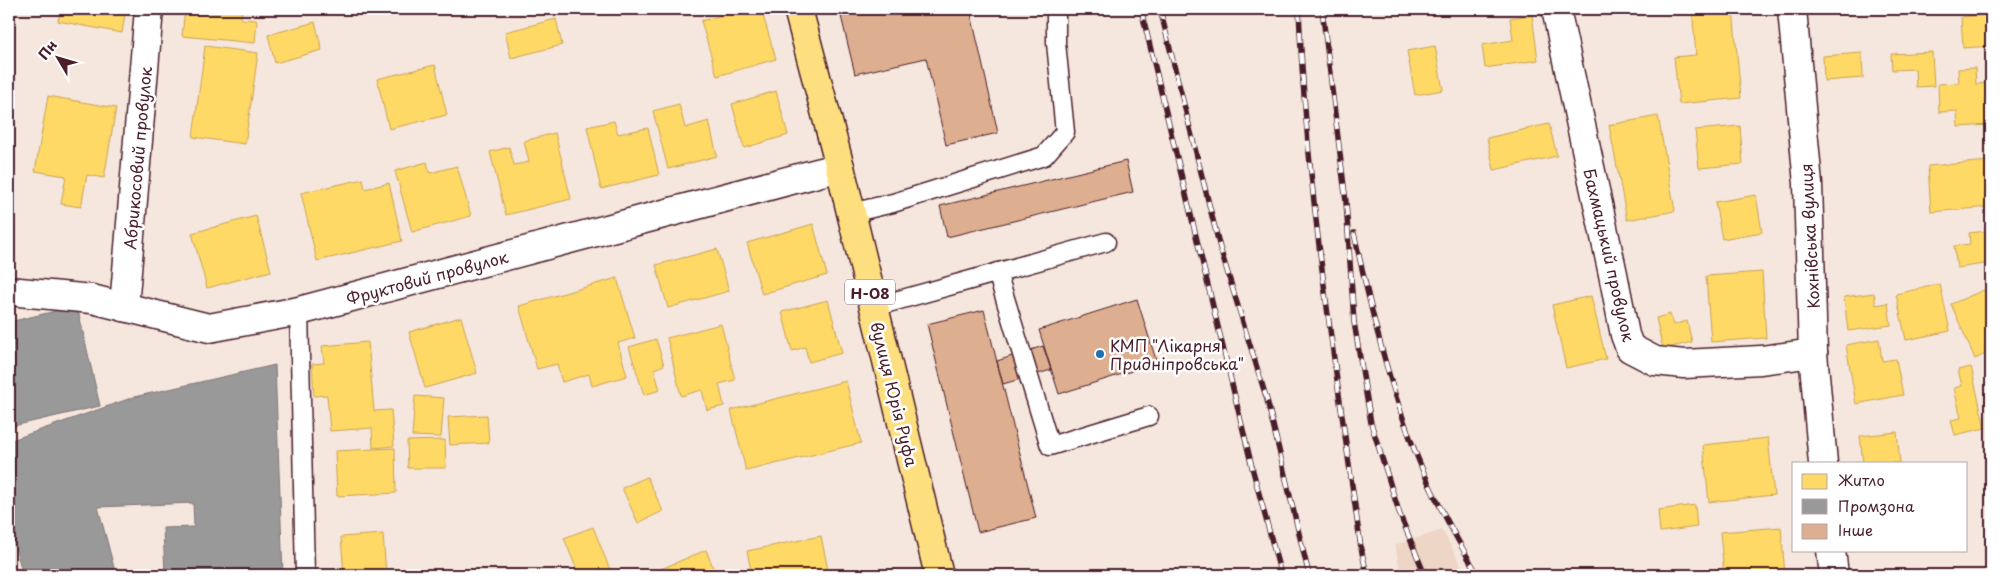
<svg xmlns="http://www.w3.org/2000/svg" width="2000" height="584" font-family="'Playpen Sans',sans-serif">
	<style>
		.built { fill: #eed6c6 }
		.homes { fill: #ffd966; stroke: #c9a154 }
		.industry { fill: #999; stroke: #817478 }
		.building { fill: #ddae8f; stroke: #4a1f2b }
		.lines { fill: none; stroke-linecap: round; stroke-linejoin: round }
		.lane-casing { stroke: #4a1f2b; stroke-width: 21 }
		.street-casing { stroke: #4a1f2b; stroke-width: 31 }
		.primary-casing { stroke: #4a1f2b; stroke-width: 31 }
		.lane { stroke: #fff; stroke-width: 18 }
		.street { stroke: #fff; stroke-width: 28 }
		.primary { stroke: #fedf80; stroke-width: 28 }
		.rail-casing { stroke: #4a1f2b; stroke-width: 5.5 }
		.rail { stroke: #fff; stroke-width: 4; stroke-dasharray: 11; stroke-linecap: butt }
		.poi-dot { fill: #1f6fb2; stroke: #fff; stroke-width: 2 }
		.labels { text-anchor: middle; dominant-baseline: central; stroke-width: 5; stroke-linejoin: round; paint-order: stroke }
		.shield { fill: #fff; stroke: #80626b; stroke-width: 1 }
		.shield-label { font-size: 15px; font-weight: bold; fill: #4a1f2b }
		.street-label { font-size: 16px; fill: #4a1f2b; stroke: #fff }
		.poi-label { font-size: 16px; fill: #4a1f2b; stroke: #fff; text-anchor: start }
	</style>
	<rect width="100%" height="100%" fill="#f5e7dd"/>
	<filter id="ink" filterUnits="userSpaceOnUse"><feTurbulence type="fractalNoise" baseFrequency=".02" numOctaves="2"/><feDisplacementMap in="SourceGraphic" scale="10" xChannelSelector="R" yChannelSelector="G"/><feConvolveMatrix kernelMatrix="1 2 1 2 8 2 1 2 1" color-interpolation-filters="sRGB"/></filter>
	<g filter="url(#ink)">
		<path class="built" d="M1442,530L1467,575H1401L1395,545Z"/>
		<g class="homes">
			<path d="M61,9H126L122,33L58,21Z"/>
			<path d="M185,9H242L241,19L257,20L255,43L182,36Z"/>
			<path d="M743,9H761L776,59L717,76L701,21Z"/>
			<path d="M1692,9H1733L1741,98L1679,104L1674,57L1696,55Z"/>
			<path d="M1991,14V46L1963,48L1961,17Z"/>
			<path d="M1532,15L1538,60L1485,68L1482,45L1513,40L1510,18Z"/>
			<path d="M556,19L562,45L511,58L505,32Z"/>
			<path d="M315,22L322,50L275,63L268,35Z"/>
			<path d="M205,46L258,53L245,144L193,137Z"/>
			<path d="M1435,46L1443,90L1415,95L1407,51Z"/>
			<path d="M1932,52L1934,86L1916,87L1915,69L1892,70L1891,54Z"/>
			<path d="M1862,53L1863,78L1824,81L1823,56Z"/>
			<path d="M435,65L447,115L389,129L377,79Z"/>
			<path d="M1975,68L1976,84L1987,83L1989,125L1958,127L1957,111L1939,112L1938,84L1959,83L1958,69Z"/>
			<path d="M776,91L788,135L744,148L732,104Z"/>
			<path d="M48,96L116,108L104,178L87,175L81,207L61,204L66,176L35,171Z"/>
			<path d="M679,104L685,128L709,121L717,156L668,169L653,111Z"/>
			<path d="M1658,116L1675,211L1627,220L1609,125Z"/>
			<path d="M614,121L618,134L648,128L659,175L601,189L587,127Z"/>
			<path d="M1549,124L1557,156L1494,170L1487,138Z"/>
			<path d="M1740,126L1743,164L1699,168L1695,130Z"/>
			<path d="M555,133L571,199L506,215L490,152L509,147L514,165L529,162L524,141Z"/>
			<path d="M1991,161V207L1931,212L1928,166Z"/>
			<path d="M427,162L430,173L457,166L471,216L412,232L395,171Z"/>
			<path d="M363,179L365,189L389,183L402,241L317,261L301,193Z"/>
			<path d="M1756,195L1762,232L1722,239L1715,202Z"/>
			<path d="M256,216L271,271L207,288L192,233Z"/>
			<path d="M813,224L827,275L762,294L747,243Z"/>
			<path d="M1986,231L1991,263L1957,268L1954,246L1970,244L1969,233Z"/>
			<path d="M717,249L729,291L668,308L656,265Z"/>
			<path d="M1762,272L1766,338L1711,342L1706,276Z"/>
			<path d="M617,278L635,338L618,343L627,376L592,386L589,374L562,382L557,364L537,369L519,306Z"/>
			<path d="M1940,284L1950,331L1906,340L1896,294Z"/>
			<path d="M1991,287V351L1975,359L1951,304Z"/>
			<path d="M1874,293L1876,305L1888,303L1891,325L1848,331L1844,297Z"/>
			<path d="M1591,296L1606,359L1566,368L1552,305Z"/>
			<path d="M828,300L842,353L809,362L805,347L792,351L782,312Z"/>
			<path d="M1670,314L1673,325L1687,321L1692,342L1663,349L1656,318Z"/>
			<path d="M461,317L477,373L425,388L409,332Z"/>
			<path d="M721,324L735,380L719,384L724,406L707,410L702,390L681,396L667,338Z"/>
			<path d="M656,339L664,365L654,369L660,390L644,395L629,347Z"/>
			<path d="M1879,339L1882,361L1896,359L1903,395L1856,404L1846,345Z"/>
			<path d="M368,342L374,411L391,410L394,446L373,448L372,428L330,431L327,395L314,396L312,364L324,363L322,346Z"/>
			<path d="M1971,367L1985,428L1955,435L1951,420L1961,418L1954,388L1962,386L1958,370Z"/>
			<path d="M846,381L861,443L746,471L731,410Z"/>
			<path d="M415,396L444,398L441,437L412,436Z"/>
			<path d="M487,415L489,443L450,445L448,417Z"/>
			<path d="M1897,432L1900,463H1863L1860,436Z"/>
			<path d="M1768,438L1774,495L1709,502L1703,445Z"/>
			<path d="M445,440L446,468H408L407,441Z"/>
			<path d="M395,448L396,493L337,496L335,451Z"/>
			<path d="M647,477L663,511L638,523L622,488Z"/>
			<path d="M1695,505L1697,527L1660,532L1658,510Z"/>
			<path d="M593,527L612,575H579L564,538Z"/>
			<path d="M1781,527L1785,575H1724L1720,532Z"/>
			<path d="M383,534L386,575H344L341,537Z"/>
			<path d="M821,536L829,575H752L747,551Z"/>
			<path d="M706,550L716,575H664L661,569Z"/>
			<path d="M1925,571V575H1873Z"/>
		</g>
		<g class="industry">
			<path d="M77,306L100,406L9,427V322Z"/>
			<path d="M275,365L283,575H165L163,528L194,527L193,503L98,507L116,575H23L9,525V441L134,397Z"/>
		</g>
		<g class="building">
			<path d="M872,9H970L998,133L946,145L926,58L855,74L841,16Z"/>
			<path d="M1126,161L1133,192L947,237L940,206Z"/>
			<path d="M1137,299L1157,363L1059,394L1039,330Z"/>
			<path d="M984,310L1036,518L978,532L927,324Z"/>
			<path d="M1043,346L1051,370L1003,384L997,361Z"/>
		</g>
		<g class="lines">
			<defs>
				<g id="lane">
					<path d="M851,213L893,203L1044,156L1065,132L1056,43V9"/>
					<path d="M997,272L1050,446L1149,416"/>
					<path d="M874,307L1106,242"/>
					<path d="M299,311L305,575"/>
				</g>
				<g id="street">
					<path d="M1556,9L1613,274L1625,335L1630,348L1655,361L1684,364L1761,360L1813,353"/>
					<path d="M1792,9L1808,184L1813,353L1823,463"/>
					<path d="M9,291L92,299L209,328L299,311L840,167"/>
					<path d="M124,307L149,9"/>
					<path d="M1831,550L1834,575"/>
				</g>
				<path id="primary" d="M798,9L840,167L939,575"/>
			</defs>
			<use href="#lane" class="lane-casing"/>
			<use href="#street" class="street-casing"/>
			<use href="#primary" class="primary-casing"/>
			<use href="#lane" class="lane"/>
			<use href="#street" class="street"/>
			<use href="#primary" class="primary"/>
			<defs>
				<g id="rail">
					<path d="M1141,9L1253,471L1281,575"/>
					<path d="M1160,9L1220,248L1267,400L1309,575"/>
					<path d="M1299,9C1306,190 1336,369 1361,548L1367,575"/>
					<path d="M1322,9L1346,202L1354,322L1371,423L1400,515L1425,575"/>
					<path d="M1354,233C1369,301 1385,370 1409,435C1426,484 1452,531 1478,575"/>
				</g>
			</defs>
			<use href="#rail" class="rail-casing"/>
			<use href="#rail" class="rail"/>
		</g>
	</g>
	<circle class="poi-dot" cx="1100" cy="354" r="5"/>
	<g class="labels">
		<rect class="shield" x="845" y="279.5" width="50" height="25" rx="4"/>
		<g class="shield-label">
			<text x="870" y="292">Н-08</text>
		</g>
		<g class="street-label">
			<text transform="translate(137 158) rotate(-85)">Абрикосовий провулок</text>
			<text transform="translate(1809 236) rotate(-93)">Кохнівська вулиця</text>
			<text transform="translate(1610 255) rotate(77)">Бахмацький провулок</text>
			<text transform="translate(427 277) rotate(-15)">Фруктовий провулок</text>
			<text transform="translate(895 394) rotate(76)">вулиця Юрія Руфа</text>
		</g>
		<g class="poi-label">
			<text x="1110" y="345">КМП "Лікарня<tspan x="1110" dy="18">Придніпровська"</tspan></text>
		</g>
	</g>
	<rect width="2000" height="584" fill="none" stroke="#fff" stroke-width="30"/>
	<rect x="15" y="15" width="1970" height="554" fill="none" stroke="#4a1f2b" stroke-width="2" filter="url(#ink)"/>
	<rect x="1792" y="462" width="175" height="90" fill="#ffffff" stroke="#b7a5aa"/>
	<rect x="1802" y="474" width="25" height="15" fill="#ffd966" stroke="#b7a5aa"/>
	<text x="1838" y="486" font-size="15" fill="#4a1f2b">Житло</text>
	<rect x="1802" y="499" width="25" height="15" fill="#999999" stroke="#b7a5aa"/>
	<text x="1838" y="512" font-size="15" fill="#4a1f2b">Промзона</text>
	<rect x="1802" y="524" width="25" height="15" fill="#ddae8f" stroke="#b7a5aa"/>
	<text x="1838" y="536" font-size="15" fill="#4a1f2b">Інше</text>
	<g transform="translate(58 58) rotate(308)" stroke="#ffffff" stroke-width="4" paint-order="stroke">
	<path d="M0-4L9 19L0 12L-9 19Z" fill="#4a1f2b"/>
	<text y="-8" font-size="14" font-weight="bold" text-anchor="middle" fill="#4a1f2b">Пн</text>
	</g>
</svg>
